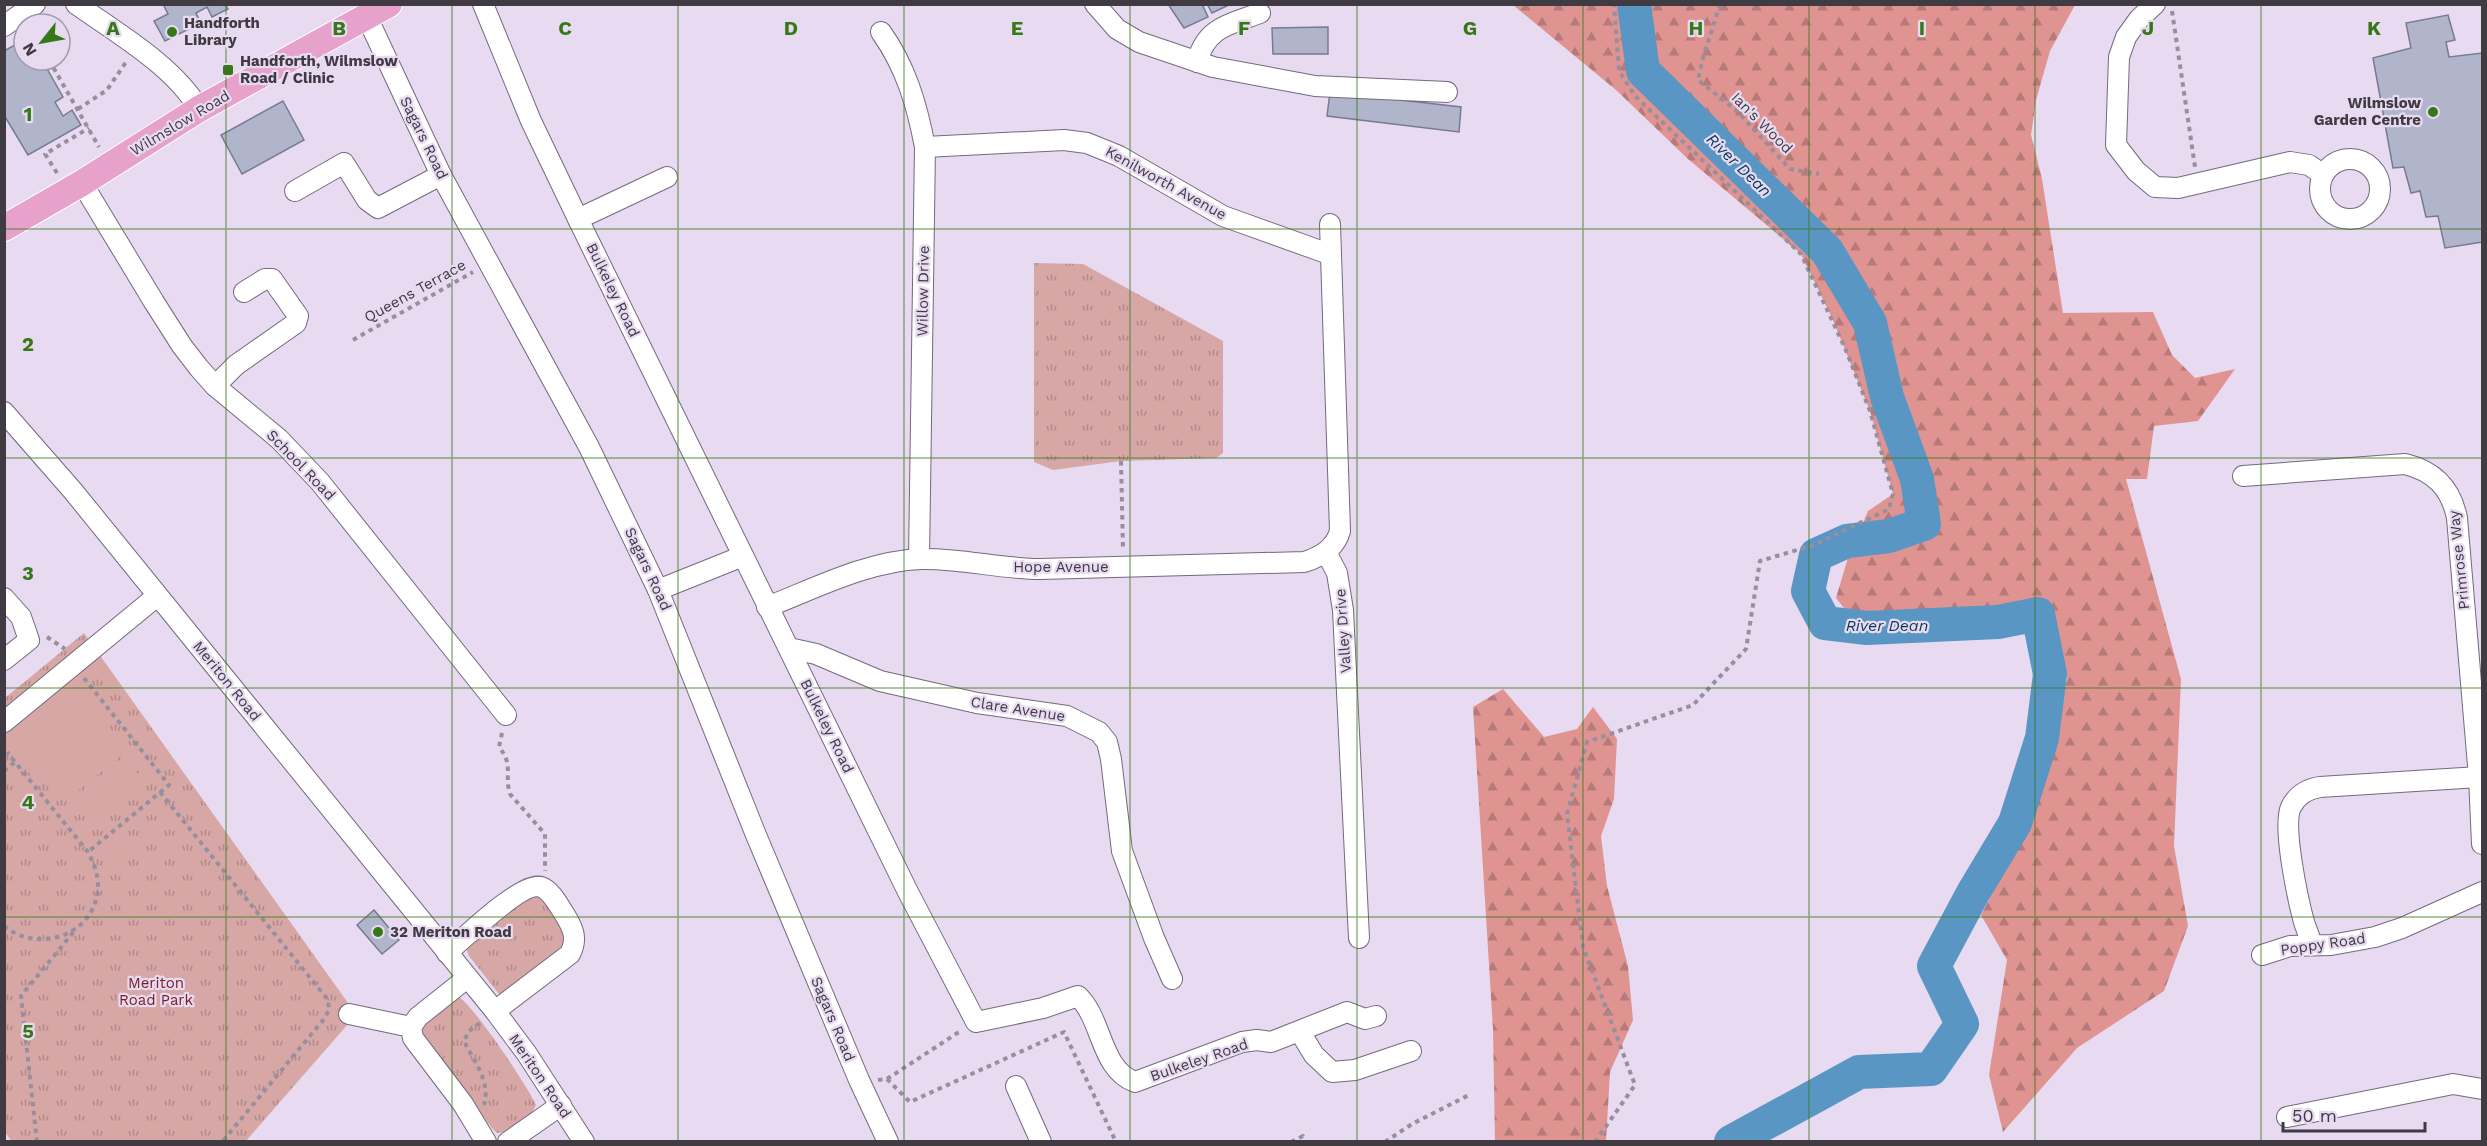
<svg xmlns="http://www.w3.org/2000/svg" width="2487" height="1146" font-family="'Work Sans',sans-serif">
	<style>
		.grass { fill: url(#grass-tufts) }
		.forest { fill: url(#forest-firs) }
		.pitch { fill: #d7a7a6 }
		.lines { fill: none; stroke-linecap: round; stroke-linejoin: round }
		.river { stroke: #5a96c3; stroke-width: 34 }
		.building { fill: #b1b5cc; stroke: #777b91; stroke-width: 1.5 }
		.minor-casing { stroke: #75697d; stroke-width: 22 }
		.major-casing { stroke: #fff; stroke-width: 28 }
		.path { stroke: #978e9e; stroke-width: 4; stroke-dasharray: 4.5 4.5; stroke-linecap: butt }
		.minor { stroke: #fff; stroke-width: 20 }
		.major { stroke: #e6a2cb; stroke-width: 26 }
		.grid { fill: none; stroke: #367818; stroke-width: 1.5; stroke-opacity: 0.55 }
		.poi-dot { fill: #367818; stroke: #e7daf1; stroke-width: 2 }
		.labels { text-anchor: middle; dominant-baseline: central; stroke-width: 4.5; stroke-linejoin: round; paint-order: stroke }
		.poi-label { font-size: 15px; font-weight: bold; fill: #403a43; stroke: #e7daf1; text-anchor: start }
		.street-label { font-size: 15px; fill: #403a43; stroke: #e7daf1 }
		.park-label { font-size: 15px; fill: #792027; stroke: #e7daf1 }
		.water-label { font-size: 16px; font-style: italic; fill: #063857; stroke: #e7daf1 }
		.grid-label { font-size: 20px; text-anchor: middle; font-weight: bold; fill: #367818; stroke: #e7daf1; stroke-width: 4.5; stroke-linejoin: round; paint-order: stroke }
	</style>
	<defs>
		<pattern id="grass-tufts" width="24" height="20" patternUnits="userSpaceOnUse" patternTransform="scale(1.5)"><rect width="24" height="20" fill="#d7a7a6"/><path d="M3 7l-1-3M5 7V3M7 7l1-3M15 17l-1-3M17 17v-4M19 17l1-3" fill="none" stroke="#b08989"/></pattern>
		<pattern id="forest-firs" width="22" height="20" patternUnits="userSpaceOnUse" patternTransform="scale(1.5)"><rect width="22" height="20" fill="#df9492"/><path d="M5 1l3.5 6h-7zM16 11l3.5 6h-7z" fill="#b67a79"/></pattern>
	</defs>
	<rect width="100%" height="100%" fill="#e7daf1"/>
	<g class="grass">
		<path d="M1034,263L1083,264L1223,341V453L1216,458L1121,461L1053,470L1034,462Z"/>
		<path d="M84,633L348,1003V1024L246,1141L12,1142L5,1132V698Z"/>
		<path d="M535,895L542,898L566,931L565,948L505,995L499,994L469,956L467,950L469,943L528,896Z"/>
		<path d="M457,996C471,1001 528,1087 536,1105C531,1118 511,1133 497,1133L491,1127L424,1041L420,1031L422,1023Z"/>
	</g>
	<g class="forest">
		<path d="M1513,5H2075L2050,51L2036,100L2031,135L2042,179L2063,313L2153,312L2172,355L2195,378L2235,369L2198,421L2154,426L2147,479H2126L2181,679L2174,846L2188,926L2164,991L2077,1048L2003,1132L1989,1075L2007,960L1981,915L2032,818L2067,679L2042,600L1859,627L1836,598L1847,561L1868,511L1893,494L1870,411L1832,318L1801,254L1688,159L1616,90Z"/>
		<path d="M1503,689L1544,737L1577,729L1593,707L1617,739L1614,799L1601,836L1607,886L1628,966L1633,1020L1610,1072L1606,1141H1495L1493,1029L1473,707Z"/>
	</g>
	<g class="pitch">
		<path d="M83,686L107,716L33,777L8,747Z"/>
		<path d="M103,731L122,755L70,797L51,773Z"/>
		<path d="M128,762L147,785L95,828L76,804Z"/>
		<path d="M117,838L133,857L113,873L97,853Z"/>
	</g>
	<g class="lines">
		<path class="river" d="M1634,4L1643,71L1827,251L1870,323L1887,397L1917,479L1924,524L1889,536L1847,541L1816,555L1808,591L1825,623L1867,628L1998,622L2038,614L2050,674L2042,738L2015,823L1973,893L1934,966L1962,1024L1931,1069L1859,1072L1731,1142"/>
	</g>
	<g class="building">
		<path d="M163,4H225L228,9L212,17L207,7L196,13L201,23L165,41L154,21L168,14Z"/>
		<path d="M1168,4H1202L1208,17L1184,28Z"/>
		<path d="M1207,4H1231L1212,13Z"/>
		<path d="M2448,15L2455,40L2446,42L2449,57L2482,53V242L2445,248L2438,216L2426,217L2420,191L2411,193L2404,167L2393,168L2373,58L2411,48L2406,23Z"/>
		<path d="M1328,27V54H1273L1272,28Z"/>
		<path d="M24,40V60H42L63,97L55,102L63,116L72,110L81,125L28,155L4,115V51Z"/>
		<path d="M1330,92L1461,107L1459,132L1327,116Z"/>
		<path d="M283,101L304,140L242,174L221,135Z"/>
		<path d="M374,910L399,940L382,954L357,925Z"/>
	</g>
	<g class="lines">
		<defs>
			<g id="minor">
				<path d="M76,4C117,33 174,66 199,109"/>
				<path d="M483,4L531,121L578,219L908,892L976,1022L1043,1008L1078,996C1103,1020 1100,1069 1135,1082L1242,1042L1257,1040L1271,1042L1347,1012L1365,1019L1376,1016"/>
				<path d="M1095,4L1117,29L1139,42L1213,67L1315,86L1447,92"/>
				<path d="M2155,4L2139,19L2126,37L2119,57L2116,145L2136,171L2155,187L2178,188L2290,162L2309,165L2322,174"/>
				<path d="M367,17L441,175L589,447L658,590L756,835L859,1080L888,1142"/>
				<path d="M4,26L35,4"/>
				<path d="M881,32C906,67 917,105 925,147L919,559"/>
				<path d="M1197,62C1206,27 1230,24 1260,13"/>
				<path d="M925,147L1064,140L1087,143L1119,156L1223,216L1329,254"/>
				<circle cx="2350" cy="189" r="30"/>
				<path d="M82,183L154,302L182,346L199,368L215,386L279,439L320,482L506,715"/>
				<path d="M295,191L344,163L367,200L378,208L441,175"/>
				<path d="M578,219L667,177"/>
				<path d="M215,386L236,365L296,323L298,316L272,279H265L244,292"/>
				<path d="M4,412L73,491L495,1011L527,1054L584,1142"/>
				<path d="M2243,476L2405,464C2434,471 2451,488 2457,518L2479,777L2482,844"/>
				<path d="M1326,552L1337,573L1343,610L1359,938"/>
				<path d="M658,590L743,556"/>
				<path d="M4,598L21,617L29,640L4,660"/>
				<path d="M767,607C816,588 868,561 921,559C961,558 1000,569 1040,569L1304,562C1320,557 1335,549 1340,531L1330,224"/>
				<path d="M789,648L816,654L880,681L977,703L1067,716L1099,732L1107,742L1111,759L1122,851L1154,938L1172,979"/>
				<path d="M4,722L157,596"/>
				<path d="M2311,944C2310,936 2306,929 2304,922C2298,900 2282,826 2291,807C2297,795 2307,789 2320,787L2479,777"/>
				<path d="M447,953C462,940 522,881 541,887C551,890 559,906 565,915C573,928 578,939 570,954L495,1011"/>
				<path d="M2262,955L2290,946L2331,945L2375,937L2402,928L2482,892"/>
				<path d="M467,978L418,1017L411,1027L413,1038L463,1104L486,1142"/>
				<path d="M349,1014L411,1027"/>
				<path d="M1300,1032L1314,1055L1332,1072L1355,1070L1411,1051"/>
				<path d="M1016,1086L1041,1142"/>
				<path d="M2287,1117L2453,1084L2482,1089"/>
				<path d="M508,1142L561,1105"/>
			</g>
			<path id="major" d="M4,228L82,183L199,109L389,4"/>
		</defs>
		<use href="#minor" class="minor-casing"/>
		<use href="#major" class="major-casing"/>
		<g class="path">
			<path d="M1720,4L1703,58L1698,80L1738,112L1790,169L1819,174"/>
			<path d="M2172,11L2195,167"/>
			<path d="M49,60L99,147"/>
			<path d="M78,109L107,90L126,62"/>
			<path d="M57,173L45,154L89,128"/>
			<path d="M353,340L473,272"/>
			<path d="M1121,461L1123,549"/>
			<path d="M47,637L65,649"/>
			<path d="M84,678L169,785L88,852"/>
			<path d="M502,733L499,747C514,765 504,775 510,794L545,834V871"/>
			<path d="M4,771L15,762"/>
			<path d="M160,792L328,1000L329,1010L324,1019L222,1142"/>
			<path d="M4,926C41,956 100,932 98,883C97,871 93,862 88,852L7,752"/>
			<path d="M480,1023L469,1031L464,1041C474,1062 491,1081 484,1105"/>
			<path d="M887,1079L962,1030"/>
			<path d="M878,1080L887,1079L910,1102L1064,1032L1116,1142"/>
			<path d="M37,1142L21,996L76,929"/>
			<path d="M1291,1142L1303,1136L1305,1142"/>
			<path d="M1385,1142L1412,1124L1469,1095"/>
			<path d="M1595,1142L1635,1085L1583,947L1567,814L1587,742L1693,705L1746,649L1760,561L1814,545L1889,509L1893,494L1870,411L1845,348L1801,254L1635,96L1619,71L1614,4"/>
		</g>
		<use href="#minor" class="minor"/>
		<use href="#major" class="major"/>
	</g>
	<path class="grid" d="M226,4V1142M452,4V1142M678,4V1142M904,4V1142M1130,4V1142M1357,4V1142M1583,4V1142M1809,4V1142M2035,4V1142M2261,4V1142M4,229H2482M4,458H2482M4,688H2482M4,917H2482"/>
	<g class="poi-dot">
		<circle cx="172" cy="32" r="6"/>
		<rect x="222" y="64" width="12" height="12" rx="3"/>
		<circle cx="2433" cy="112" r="6"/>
		<circle cx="378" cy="932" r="6"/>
	</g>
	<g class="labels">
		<g class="poi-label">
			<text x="184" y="23">Handforth<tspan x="184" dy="17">Library</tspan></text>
			<text x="240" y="61">Handforth, Wilmslow<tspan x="240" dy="17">Road / Clinic</tspan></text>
			<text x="2421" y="103" text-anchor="end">Wilmslow<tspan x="2421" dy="17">Garden Centre</tspan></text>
			<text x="390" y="932">32 Meriton Road</text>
		</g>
		<g class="street-label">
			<text transform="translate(180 123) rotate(-31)">Wilmslow Road</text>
			<text transform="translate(1762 123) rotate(45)">Ian's Wood</text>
			<text transform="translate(424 138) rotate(64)">Sagars Road</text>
			<text transform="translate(1166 183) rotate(29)">Kenilworth Avenue</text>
			<text transform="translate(613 290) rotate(64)">Bulkeley Road</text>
			<text transform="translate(415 291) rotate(-29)">Queens Terrace</text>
			<text transform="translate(923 291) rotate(-89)">Willow Drive</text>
			<text transform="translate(301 465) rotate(46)">School Road</text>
			<text transform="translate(2459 560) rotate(-96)">Primrose Way</text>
			<text x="1061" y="567">Hope Avenue</text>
			<text transform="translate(648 569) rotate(65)">Sagars Road</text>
			<text transform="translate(1343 631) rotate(-94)">Valley Drive</text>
			<text transform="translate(227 681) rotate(51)">Meriton Road</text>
			<text transform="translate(1018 709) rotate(9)">Clare Avenue</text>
			<text transform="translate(827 726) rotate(64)">Bulkeley Road</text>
			<text transform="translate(2323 944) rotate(-8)">Poppy Road</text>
			<text transform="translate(833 1019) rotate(67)">Sagars Road</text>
			<text transform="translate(1199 1060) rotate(-19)">Bulkeley Road</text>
			<text transform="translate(540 1076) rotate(56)">Meriton Road</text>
		</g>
		<g class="park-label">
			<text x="156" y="983">Meriton<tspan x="156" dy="17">Road Park</tspan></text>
		</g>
		<g class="water-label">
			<text transform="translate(1739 165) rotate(44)">River Dean</text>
			<text x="1887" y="625">River Dean</text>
		</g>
	</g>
	<g class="grid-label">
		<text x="113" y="35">A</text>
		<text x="339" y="35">B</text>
		<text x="565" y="35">C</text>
		<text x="791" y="35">D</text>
		<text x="1017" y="35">E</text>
		<text x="1244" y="35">F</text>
		<text x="1470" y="35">G</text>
		<text x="1696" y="35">H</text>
		<text x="1922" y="35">I</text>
		<text x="2148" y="35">J</text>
		<text x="2374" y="35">K</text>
		<text x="28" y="121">1</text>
		<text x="28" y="351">2</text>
		<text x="28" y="580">3</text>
		<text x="28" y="809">4</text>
		<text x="28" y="1038">5</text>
	</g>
	<rect width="2487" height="1146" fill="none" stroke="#403a43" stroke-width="12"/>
	<g transform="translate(42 42) rotate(239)"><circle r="28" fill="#e7daf1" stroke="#a49aab" stroke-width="1.5"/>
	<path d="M0-4.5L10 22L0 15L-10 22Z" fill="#367818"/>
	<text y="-9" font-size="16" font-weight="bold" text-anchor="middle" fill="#403a43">N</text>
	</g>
	<path d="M2283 1122v9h142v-9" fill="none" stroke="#403a43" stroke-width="3"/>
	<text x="2292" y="1122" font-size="18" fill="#403a43" stroke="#e7daf1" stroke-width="4.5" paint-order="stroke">50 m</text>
</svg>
